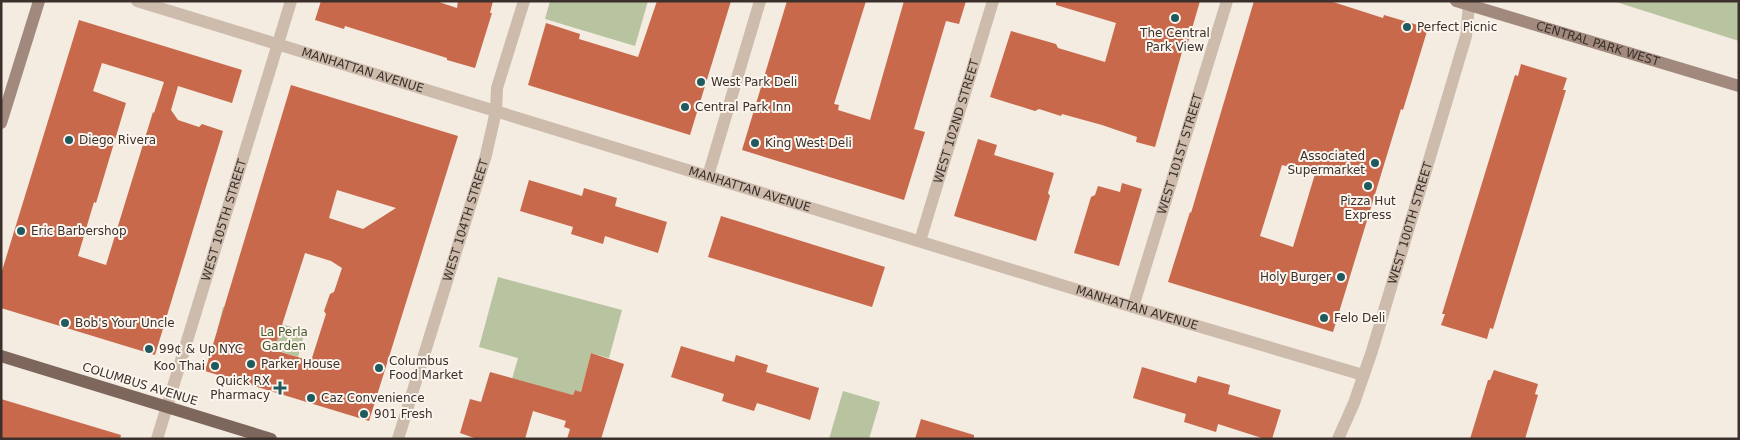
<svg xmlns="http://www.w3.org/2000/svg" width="1740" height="440" font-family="'DejaVu Sans',sans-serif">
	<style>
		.green { fill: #b8c4a0 }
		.building { fill: #c8694b; fill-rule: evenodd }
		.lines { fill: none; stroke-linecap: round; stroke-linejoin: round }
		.street { stroke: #cdbbac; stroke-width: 12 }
		.secondary { stroke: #a18a7d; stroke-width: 12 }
		.primary { stroke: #7d675c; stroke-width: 12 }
		.poi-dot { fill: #1f5a5e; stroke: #fbf5ee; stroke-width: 2 }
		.labels { text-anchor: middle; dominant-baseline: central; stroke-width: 4; stroke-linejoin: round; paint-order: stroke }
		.poi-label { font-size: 12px; fill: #3b302b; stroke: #fbf5ee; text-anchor: start }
		.street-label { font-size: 12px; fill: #3b302b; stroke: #fbf5ee }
		.park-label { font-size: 12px; fill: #4a5a2e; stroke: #fbf5ee }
	</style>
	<rect width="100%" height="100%" fill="#f4ebe1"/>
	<g class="green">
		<path d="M550,1H648L635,46L545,19Z"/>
		<path d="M1613,1H1739V41Z"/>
		<path d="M498,277L622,310L609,358L591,353L581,392L575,390L573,395L512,379L518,358L479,347Z"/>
		<path d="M223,307L305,331L298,357L217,332Z"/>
		<path d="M843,391L880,402L869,439H829Z"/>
	</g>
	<g class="building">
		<path d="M321,1H436L457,8L458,1H493L490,13H492L475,68L447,60V58L345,26L344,29L315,20Z"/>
		<path d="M657,1H731L690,135L528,85L546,23L580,34L579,39L638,57Z"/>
		<path d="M787,1H866L834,104L839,105L838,110L870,120L904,1H966L959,24L946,21L914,129L925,132L904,200L742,150Z"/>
		<path d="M1056,1H1200L1187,46L1184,45L1155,147L1136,142L1137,137L1102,125L1062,114L1061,116L1039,109L1035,111L990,97L1011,31L1056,44L1058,48L1105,62L1116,23L1056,5Z"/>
		<path d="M1254,1H1330L1383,18L1384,15L1428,28L1403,110L1401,109L1333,332L1168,282L1190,212L1191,213ZM1282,165L1315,174L1293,247L1260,236Z"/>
		<path d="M79,20L242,70L232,103L178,86L171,110L178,120L199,127L202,124L223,131L155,355L1,308V274ZM102,63L164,82L154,113L153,112L106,265L78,256L94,202L96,203L126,103L93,91Z"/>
		<path d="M1521,64L1567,78L1563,90H1566L1493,329L1490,328L1487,339L1441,325L1445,314H1442L1515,75L1518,76Z"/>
		<path d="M291,85L458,136L369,421L205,371ZM337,190L396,208L363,229L329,218ZM305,253L331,261L342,268L334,292L330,294L324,311L326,314L311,361L274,350Z"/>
		<path d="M978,139L997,145L994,155L1054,173L1048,193L1050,196L1036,241L954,216Z"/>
		<path d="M529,180L582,196L584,188L617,198L615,206L667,222L658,253L605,236L603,244L571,234L573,227L520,211Z"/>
		<path d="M1122,183L1142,189L1119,266L1074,253L1091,197L1095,195L1098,186L1120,192Z"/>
		<path d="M721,216L885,267L872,307L708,257Z"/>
		<path d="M681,346L734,362L736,355L768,365L766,372L819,388L810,420L757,403L754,411L722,401L724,394L671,377Z"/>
		<path d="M591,353L624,364L601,439H567L570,429L564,427L566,421L533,411L525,439H477L460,433L470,399L481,402L490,372L573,395L575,390L581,392Z"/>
		<path d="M1142,367L1196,383L1198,376L1230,385L1228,394L1281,410L1272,439H1265L1218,424L1216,432L1184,422L1186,414L1133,398Z"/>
		<path d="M1494,370L1538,384L1535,394L1538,395L1525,439H1470L1488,380H1490Z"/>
		<path d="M1,399L121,435L120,439H1Z"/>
		<path d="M921,419L974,435V439H915Z"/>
	</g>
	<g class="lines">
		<g class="street">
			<path id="s1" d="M137,1L1133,307L1363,375"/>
			<path d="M708,176L760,1"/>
			<path id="s2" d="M920,241L993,1"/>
			<path id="s3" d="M1133,307L1227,1"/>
			<path id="s4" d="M157,439L291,1"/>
			<path id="s5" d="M398,439L486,155L496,111L497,88L524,1"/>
			<path id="s6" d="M1338,439L1354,403L1372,351L1441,120L1466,36L1469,5"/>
		</g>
		<g class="secondary">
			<path id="s7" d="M1456,1L1739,86"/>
			<path d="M1,123L39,1"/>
		</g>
		<path class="primary" d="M1,356L271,439"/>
	</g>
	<g class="poi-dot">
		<circle cx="1175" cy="18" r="5"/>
		<circle cx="1407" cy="27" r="5"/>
		<circle cx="701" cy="82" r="5"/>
		<circle cx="685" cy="107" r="5"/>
		<circle cx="69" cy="140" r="5"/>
		<circle cx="755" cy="143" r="5"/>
		<circle cx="1375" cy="163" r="5"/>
		<circle cx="1368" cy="186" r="5"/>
		<circle cx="21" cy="231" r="5"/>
		<circle cx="1341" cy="277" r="5"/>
		<circle cx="1324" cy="318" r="5"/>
		<circle cx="65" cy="323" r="5"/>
		<circle cx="149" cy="349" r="5"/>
		<circle cx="251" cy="364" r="5"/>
		<circle cx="215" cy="366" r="5"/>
		<circle cx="379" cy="368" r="5"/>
		<path d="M277.5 380.5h5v5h5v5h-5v5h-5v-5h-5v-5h5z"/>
		<circle cx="311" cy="398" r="5"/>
		<circle cx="364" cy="414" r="5"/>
	</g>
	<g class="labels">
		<g class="poi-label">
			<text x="1417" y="27">Perfect Picnic</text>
			<text x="1175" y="33" text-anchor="middle">The Central<tspan x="1175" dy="14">Park View</tspan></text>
			<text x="711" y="82">West Park Deli</text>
			<text x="695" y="107">Central Park Inn</text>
			<text x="79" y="140">Diego Rivera</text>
			<text x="765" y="143">King West Deli</text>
			<text x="1365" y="156" text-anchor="end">Associated<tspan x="1365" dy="14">Supermarket</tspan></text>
			<text x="1368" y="201" text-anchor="middle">Pizza Hut<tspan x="1368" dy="14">Express</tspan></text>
			<text x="31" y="231">Eric Barbershop</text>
			<text x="1331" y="277" text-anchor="end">Holy Burger</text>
			<text x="1334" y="318">Felo Deli</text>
			<text x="75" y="323">Bob's Your Uncle</text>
			<text x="159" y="349">99¢ &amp; Up NYC</text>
			<text x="389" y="361">Columbus<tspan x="389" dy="14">Food Market</tspan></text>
			<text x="261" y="364">Parker House</text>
			<text x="205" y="366" text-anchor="end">Koo Thai</text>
			<text x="270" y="381" text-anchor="end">Quick RX<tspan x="270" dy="14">Pharmacy</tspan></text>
			<text x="321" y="398">Caz Convenience</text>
			<text x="374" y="414">901 Fresh</text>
		</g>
		<g class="street-label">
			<text stroke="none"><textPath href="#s7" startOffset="148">CENTRAL PARK WEST</textPath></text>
			<text stroke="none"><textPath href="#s1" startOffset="236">MANHATTAN AVENUE</textPath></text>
			<text stroke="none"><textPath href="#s2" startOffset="125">WEST 102ND STREET</textPath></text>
			<text stroke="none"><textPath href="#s3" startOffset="160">WEST 101ST STREET</textPath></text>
			<text stroke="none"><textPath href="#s1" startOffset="641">MANHATTAN AVENUE</textPath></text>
			<text stroke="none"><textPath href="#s4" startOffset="229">WEST 105TH STREET</textPath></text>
			<text stroke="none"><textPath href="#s5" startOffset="229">WEST 104TH STREET</textPath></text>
			<text stroke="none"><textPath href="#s6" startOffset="228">WEST 100TH STREET</textPath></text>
			<text stroke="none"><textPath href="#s1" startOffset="1046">MANHATTAN AVENUE</textPath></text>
			<text transform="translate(140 384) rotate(17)">COLUMBUS AVENUE</text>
		</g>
		<g class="park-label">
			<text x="284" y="332">La Perla<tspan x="284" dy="14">Garden</tspan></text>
		</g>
	</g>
	<rect width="1740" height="440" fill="none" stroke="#3b302b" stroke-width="5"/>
</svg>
